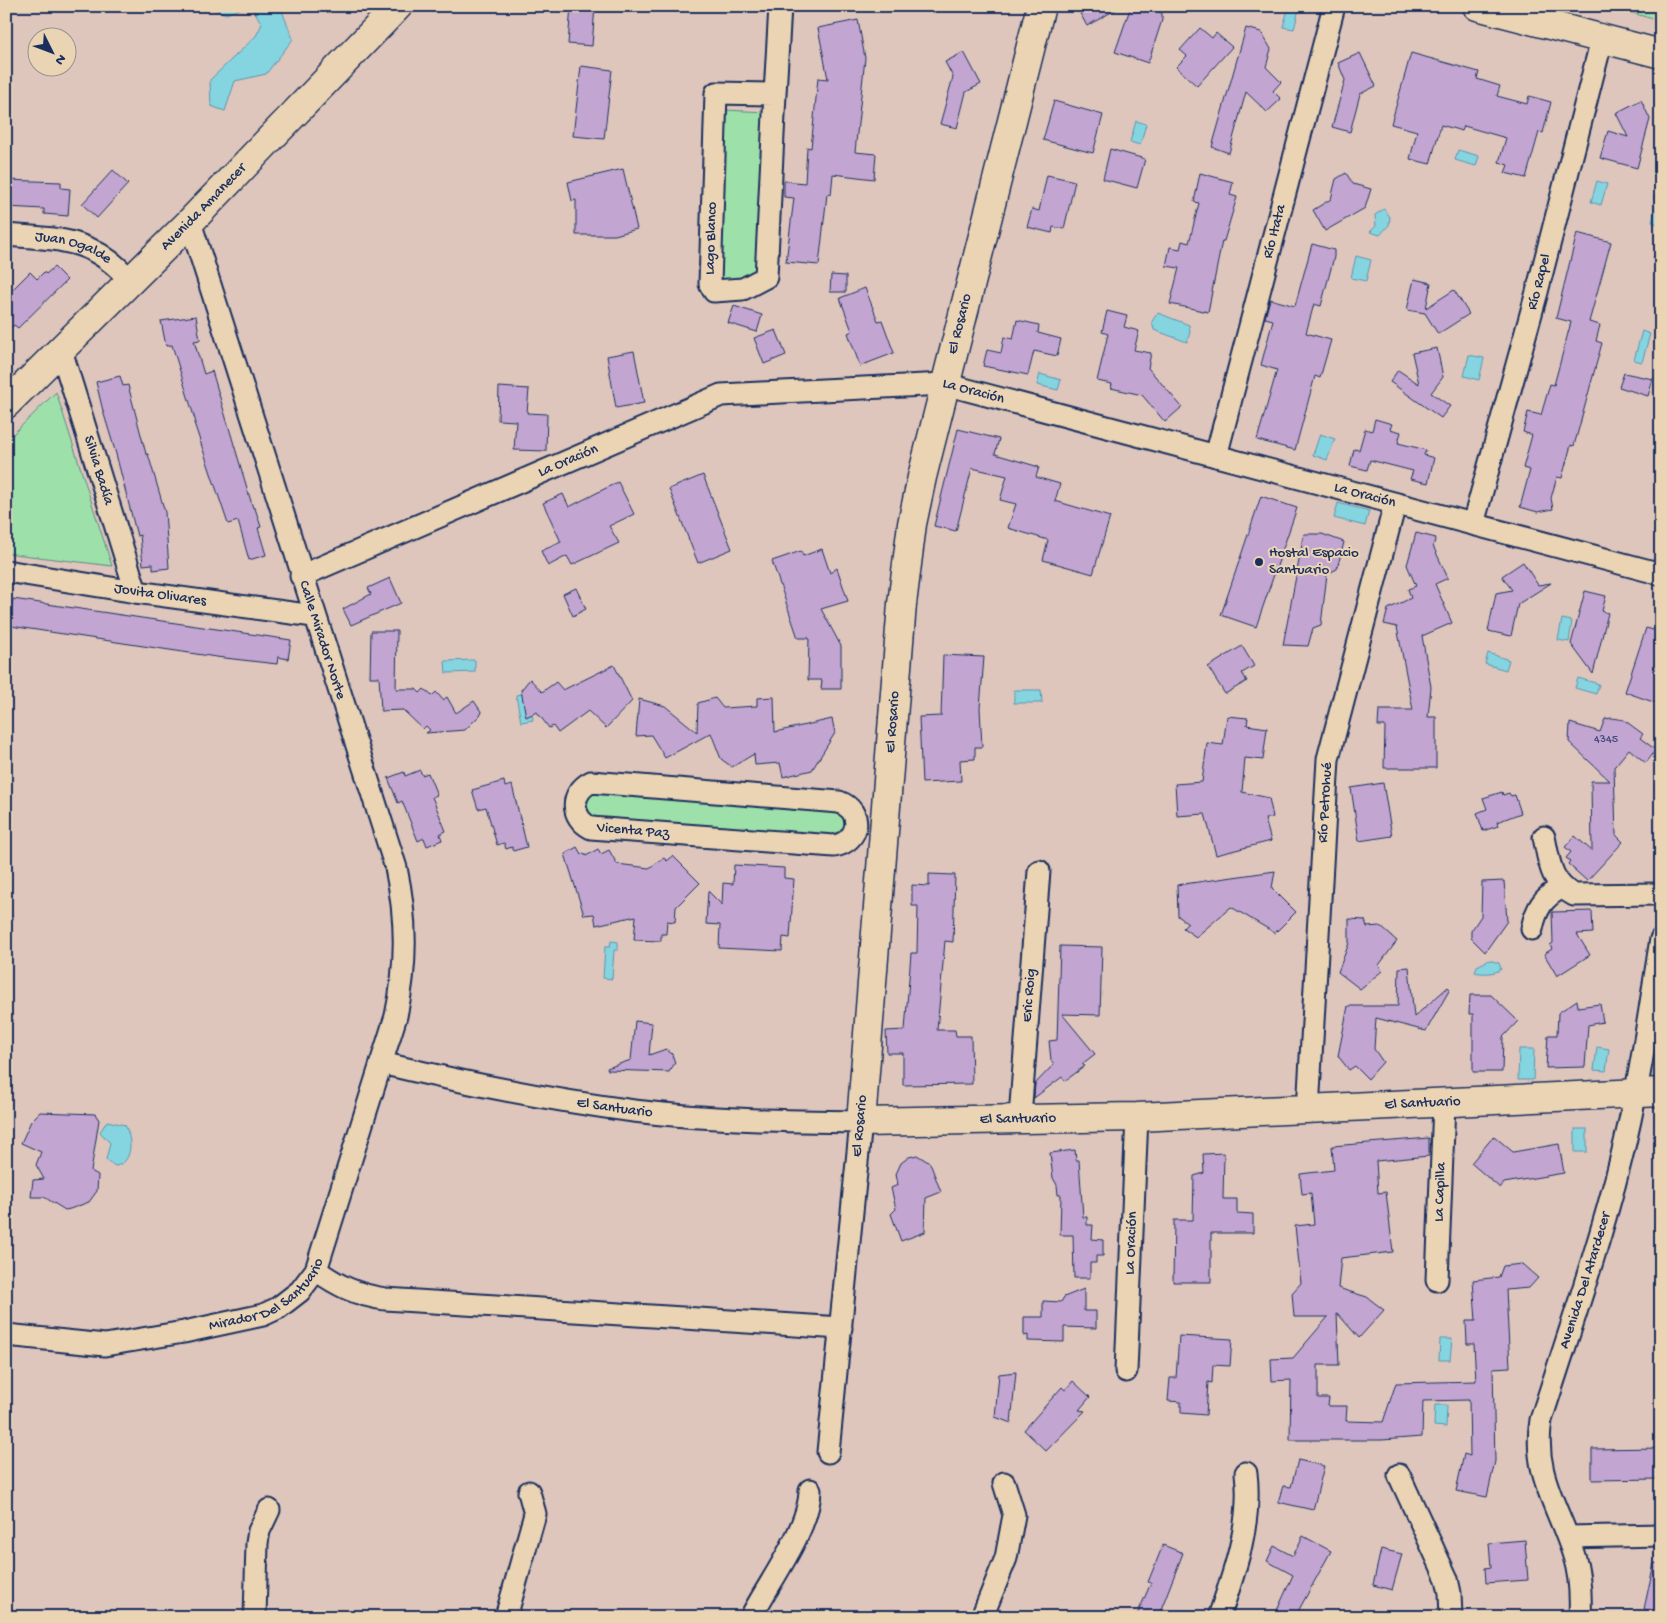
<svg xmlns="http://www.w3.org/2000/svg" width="1667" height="1623" font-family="'Gochi Hand',sans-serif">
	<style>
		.green { fill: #9ee0aa; stroke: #5c8884 }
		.water { fill: #85d5e1; stroke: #5b93ad }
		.building { fill: #c3a5d1; stroke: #1b2f5e }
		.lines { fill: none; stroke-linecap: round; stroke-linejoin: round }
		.street-casing { stroke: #1b2f5e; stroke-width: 25 }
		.secondary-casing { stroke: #1b2f5e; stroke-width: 31 }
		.street { stroke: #ead4b3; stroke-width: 21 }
		.secondary { stroke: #ead4b3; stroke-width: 28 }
		.poi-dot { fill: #1b2f5e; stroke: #ead4b3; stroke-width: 2 }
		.labels { text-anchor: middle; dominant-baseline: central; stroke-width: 4; stroke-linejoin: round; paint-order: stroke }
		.number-label { font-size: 12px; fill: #454c7b }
		.street-label { font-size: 15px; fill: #1b2f5e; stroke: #ead4b3 }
		.poi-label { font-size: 15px; fill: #1b2f5e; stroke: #ead4b3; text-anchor: start }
	</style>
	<rect width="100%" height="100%" fill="#dec6bc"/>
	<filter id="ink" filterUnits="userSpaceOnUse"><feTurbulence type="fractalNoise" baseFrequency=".02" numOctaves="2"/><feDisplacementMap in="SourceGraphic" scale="10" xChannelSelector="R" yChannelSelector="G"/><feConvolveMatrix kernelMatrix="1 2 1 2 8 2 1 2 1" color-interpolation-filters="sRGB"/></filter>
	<g filter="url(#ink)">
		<g class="green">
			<path d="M1608,6H1661L1660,21Z"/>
			<path d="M724,110L767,112L760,271L728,284L717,278Z"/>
			<path d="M56,392L112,566L6,553V441Z"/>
			<path d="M594,792L831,806L848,820L842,836L591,821L583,800Z"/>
		</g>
		<g class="water">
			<path d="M207,6H248L226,14Z"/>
			<path d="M251,6H280L293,39L266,74L235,81L225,111L211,106L210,80L256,36L262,24Z"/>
			<path d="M1289,6L1299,9L1294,29L1283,27Z"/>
			<path d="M1136,121L1146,124L1140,145L1130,142Z"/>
			<path d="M1458,150L1479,156L1476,166L1455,160Z"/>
			<path d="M1597,181L1607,184L1601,205L1591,202Z"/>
			<path d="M1661,194V225L1652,222L1657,203L1653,198L1655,195Z"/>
			<path d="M1384,209L1390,217L1389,225L1380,235L1370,232L1376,226L1375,215Z"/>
			<path d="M1661,253V277H1658L1653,257Z"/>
			<path d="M1356,256L1371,260L1366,281L1351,278Z"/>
			<path d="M1158,313L1189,325L1190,332L1187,342L1154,330L1152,321Z"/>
			<path d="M1642,331L1650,334L1642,362L1634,360Z"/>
			<path d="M1469,355L1484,358L1479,380L1464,376Z"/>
			<path d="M1040,374L1061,380L1058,390L1037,385Z"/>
			<path d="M1320,434L1335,439L1327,460L1313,455Z"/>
			<path d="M1338,503L1369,511L1365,526L1334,518Z"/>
			<path d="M1562,619L1572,621L1569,642L1558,640Z"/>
			<path d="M1488,653L1509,660L1506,670L1485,664Z"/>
			<path d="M475,660V672L446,673L445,661Z"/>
			<path d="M1578,678L1599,684L1596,694L1575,688Z"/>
			<path d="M1014,690H1041L1042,703H1014Z"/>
			<path d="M529,692L533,720L521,722L516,695Z"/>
			<path d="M611,941L618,942V950H614L612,979L603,978L605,947H610Z"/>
			<path d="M1489,960L1499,963L1501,969C1496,974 1480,974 1475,972L1477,966Z"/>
			<path d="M1597,1047L1609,1049L1606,1071L1594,1070Z"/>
			<path d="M1519,1049H1534L1533,1080H1518Z"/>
			<path d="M107,1121L125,1125C132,1138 134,1163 115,1166L106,1160L110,1143L100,1132Z"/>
			<rect x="1575" y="1129" width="12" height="23"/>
			<path d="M1440,1339H1452L1450,1360H1439Z"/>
			<path d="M1435,1405H1447L1446,1427L1434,1426Z"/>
		</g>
		<g class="building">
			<path d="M571,6H595L592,46L568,44Z"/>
			<path d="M1076,6H1122L1087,26Z"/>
			<path d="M1131,6H1141L1162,13V20L1148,63L1115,52Z"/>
			<path d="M858,20L865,58L855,152L876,154L874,179L833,174L831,195L827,194L819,265L786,262L794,198L784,197V181L805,183L807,147L811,148L818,78L828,79L818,28Z"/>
			<path d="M1200,28L1212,38L1216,33L1232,47L1197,86L1176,67L1187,56L1180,50Z"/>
			<path d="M1246,28L1261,32L1271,49L1266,67L1281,82L1273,91L1281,99L1267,112L1246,92L1229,153L1212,147Z"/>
			<path d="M964,52L981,84L966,92L957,128L940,124L953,77L945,62Z"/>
			<path d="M1360,53L1376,86L1360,94L1350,132L1332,127L1345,80L1338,63Z"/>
			<path d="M1411,53L1479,72L1477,79L1500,86L1497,96L1527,104L1529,96L1551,102L1543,133L1539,132L1526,178L1505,173L1508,165L1499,162L1506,138L1464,126L1462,131L1441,125L1430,164L1410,159L1417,131L1391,124Z"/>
			<path d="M581,66L612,70L604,139L573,136Z"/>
			<path d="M1641,100L1650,119L1637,168L1600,158L1608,131L1628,137L1616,113Z"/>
			<path d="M1054,101L1103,115L1093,153L1043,140Z"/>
			<path d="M1110,149L1145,159L1137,188L1103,179Z"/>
			<path d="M623,169L637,229L615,235H576V200L572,201L568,182Z"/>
			<path d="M113,170L128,184L97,218L82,204Z"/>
			<path d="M1200,173L1233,182L1230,195L1237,197L1224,241H1222L1208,312L1170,304L1179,268L1166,266L1170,247L1180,249L1182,241L1189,243L1199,203L1194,202Z"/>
			<path d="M1346,173L1353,184L1371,189L1365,208L1325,231L1313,210L1331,199L1336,179Z"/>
			<path d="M1047,175L1075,181L1064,229L1053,227L1052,233L1027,227L1032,209L1039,211Z"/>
			<path d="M6,180L61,182V188L70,189L68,216L44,214V209L6,207Z"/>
			<path d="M1577,233L1611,242L1589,322L1600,325L1596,341L1602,343L1574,446L1571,445L1562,478L1557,477L1551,498L1553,509L1538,512L1520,507L1530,470L1523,468L1532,435L1523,432L1528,412L1541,415L1550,384L1554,385L1571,322L1556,318Z"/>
			<path d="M1312,244L1334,250V257L1321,306L1314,304L1306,333L1331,340L1320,378L1315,376L1295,450L1257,440L1277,370L1261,365L1273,320L1265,318L1270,299L1295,306Z"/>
			<path d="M54,267L67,280L18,328L14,325L6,333V296L30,272L37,279L44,272L46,274Z"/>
			<path d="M831,275L846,276V292H830Z"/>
			<path d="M1414,279L1431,283L1426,308L1454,290L1469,314L1438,334L1425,313L1407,310Z"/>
			<path d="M865,288L878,321L882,320L894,353L860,366L848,333L852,331L840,298Z"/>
			<path d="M734,306L762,315L757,332L728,323Z"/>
			<path d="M1107,311L1127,316L1124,327L1139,331L1134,350L1151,353L1148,368L1182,407L1165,422L1142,395L1111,388L1112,384L1097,381L1108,334L1102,332Z"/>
			<path d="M196,316L200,340L194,341L204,374L212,371L253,508H255L261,527L258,528L266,555L249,560L238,521L228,524L194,423H196L172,345L166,346L161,321Z"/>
			<path d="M1017,320L1039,325L1038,333L1061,339L1057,356L1034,351L1028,375L983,366L987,350L1001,353L1004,337L1013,339Z"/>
			<path d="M776,330L786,355L764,364L754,338Z"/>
			<path d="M1437,348L1443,377L1431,393L1450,406L1441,418L1390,382L1398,370L1419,384L1412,353Z"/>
			<path d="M634,351L644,403L616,408L607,356Z"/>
			<path d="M1624,373L1653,379L1648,396L1619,387Z"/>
			<path d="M120,376L123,386L128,385L146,454H148L165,512L169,568L153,570V564L143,565L140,535L137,536L116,454L103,411L96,382Z"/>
			<path d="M499,387L529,389L527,413L547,414L546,451L514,450L516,421L498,420Z"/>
			<path d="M1375,419L1392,424L1390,429L1401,432L1398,443L1426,450L1424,455L1434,458L1428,483L1410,479L1413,471L1370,460L1367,470L1350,466L1354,449L1359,450L1365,429L1372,431Z"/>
			<path d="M958,429L999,439L995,454L1039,467L1036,477L1060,484L1055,501L1110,517L1093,574L1043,560L1048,540L1008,528L1016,504L1000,500L1007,476L972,468L956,531L934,526Z"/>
			<path d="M703,475L732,549L698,563L669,489Z"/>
			<path d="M618,482L634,514L609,526L619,543L572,565L567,556L548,566L541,551L561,542L543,503L563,494L569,507Z"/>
			<path d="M1261,496L1297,508L1256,627L1221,615Z"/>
			<path d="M1416,533L1436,538L1433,546L1448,578L1435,584L1452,623L1422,636L1431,687L1428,717H1436V768H1384L1385,726H1378L1379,710H1413L1397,627L1384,624L1388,609L1411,598L1408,589L1416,586L1407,565Z"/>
			<path d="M1304,534H1322L1344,542L1337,569L1327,574L1321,625L1313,628L1308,646L1283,645Z"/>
			<path d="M822,549L830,573L837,568L848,601L821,609L841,646V689H821L822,680H808L809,638H798L772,561L801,551L803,556Z"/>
			<path d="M1523,562L1538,585L1551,583L1518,604L1511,636L1488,631L1496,593L1512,590L1502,576Z"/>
			<path d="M390,578L401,603L351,625L343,609L371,594L368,588Z"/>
			<path d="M576,588L586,609L573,616L563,594Z"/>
			<path d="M1585,591L1606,596L1602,611L1608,613L1593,674L1571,644Z"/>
			<path d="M13,599L291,640L288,659L278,657L277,664L216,657L17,627L8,625Z"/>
			<path d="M1646,628L1661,632V688L1656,703L1625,692Z"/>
			<path d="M371,631H397L396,689H416L420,693L424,689L432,696L436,692L443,700L447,697L456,713L474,701L482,713L465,730L426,733L430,730L426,726L423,729L403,710L381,711L379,677H370Z"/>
			<path d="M1242,646L1254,666L1242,673L1247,681L1225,694L1208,667Z"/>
			<path d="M943,655L984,657L980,708L982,747H975V759L960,760L961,781L922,783L919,717L941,716Z"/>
			<path d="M614,665L632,701L606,728L588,711L558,733L553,726L549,728L537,712L526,717L521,690L530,679L542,692L556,682L563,690Z"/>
			<path d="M774,697L775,732L832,719L835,733L812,770L783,777L780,763L755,765L754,754L732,767L721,759L711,733L665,758L651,735L636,736L639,699L665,706L697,732L698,703L715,698L723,708L757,706V698Z"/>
			<path d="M1227,716L1248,718L1247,725L1267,728L1263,760L1245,758L1242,792L1269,798L1273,817L1265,819L1271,841L1216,855L1205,814L1177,816L1175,784L1202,782L1207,743L1223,745Z"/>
			<path d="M1612,718L1624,720L1643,734L1640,738L1656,750L1646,763L1629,749L1614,767L1616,835L1623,842L1587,881L1568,864L1570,861L1566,858L1571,852L1565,847L1575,836L1592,851L1591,781H1610L1569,742L1570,723L1600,732L1605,719Z"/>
			<path d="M420,770L422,775L428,773L437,795L432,797L446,831L440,834L442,840L427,846L424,838L418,841L402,801L398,803L388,778L404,772L405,776Z"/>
			<path d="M504,781L505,787L512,785L527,847L513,851L512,847L506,849L504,843L497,845L486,807L478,809L472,790Z"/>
			<path d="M1383,783L1392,836L1359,841L1351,788Z"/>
			<path d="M1502,792L1503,795L1509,793L1511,796L1515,795L1521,813L1497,822L1498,826L1483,831L1477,813L1487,809L1483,798Z"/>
			<path d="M577,847L581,854L584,853L586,856L598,849L601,854L609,850L617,864L649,868L664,858L667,861L673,856L700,883L676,907L675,922L667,921L666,934H661V941L634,940L636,916L596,925L594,914L584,915L565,854Z"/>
			<path d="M734,865L784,868V878L794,879L790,938L783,937L782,951L719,948L720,925L706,924L708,891L722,905L723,883L733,884Z"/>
			<path d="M1275,871L1272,888L1296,912L1275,933L1231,907L1196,937L1183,928L1188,923L1178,916L1177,885Z"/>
			<path d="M929,874L955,875L953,942L945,941L937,1030H955L956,1036H971L972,1084L903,1085V1053H887L886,1031L905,1030L911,953H917L918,906H912V885L929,886Z"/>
			<path d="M1504,881L1507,921L1485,952L1471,938V931L1481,916L1482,882Z"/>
			<path d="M1592,911L1593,933L1577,934L1590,955L1557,976L1544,954L1552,949L1550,945L1553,943L1552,912Z"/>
			<path d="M1349,919L1365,920L1367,927L1380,926L1397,941L1379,965L1382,971L1360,989L1338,972L1349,943Z"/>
			<path d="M1060,946L1102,947L1100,1015L1062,1014L1095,1054L1082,1064L1085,1066L1065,1081L1062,1077L1034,1098L1035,1084L1054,1064L1051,1060L1049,1041L1057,1040Z"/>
			<path d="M1409,967L1414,1017L1448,987L1450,989L1426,1031L1376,1018L1374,1049L1383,1062L1368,1079L1355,1066L1349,1070L1338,1056L1348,1006H1398L1399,968Z"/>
			<path d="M1470,995H1491L1518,1021L1503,1037L1502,1072H1473V1014H1469Z"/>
			<path d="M1577,1000L1578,1007L1600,1004L1603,1022L1588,1025L1585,1067L1546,1068L1548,1035H1557L1558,1013Z"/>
			<path d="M635,1021L652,1023L649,1055L666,1049L672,1054L675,1063L669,1072L608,1070L607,1068L631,1060Z"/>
			<path d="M40,1112L95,1114L99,1120L91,1171L98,1175L97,1191L89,1202L70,1209L65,1210L44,1197H31L33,1180L44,1179L36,1165L41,1152L21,1143L31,1121Z"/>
			<path d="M1494,1136L1513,1152L1559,1144L1564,1173L1504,1183L1500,1188L1471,1163Z"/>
			<path d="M1429,1138V1156L1376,1161L1378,1193L1386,1192L1393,1252L1341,1258L1338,1288L1367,1297L1384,1310L1359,1338L1337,1313L1339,1365H1318V1398H1329L1328,1406H1347L1346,1421L1383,1422L1396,1383L1476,1381L1474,1344H1467L1466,1321H1476L1473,1280L1499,1277L1503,1266L1522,1264L1538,1278L1529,1288L1506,1290L1510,1367L1493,1368L1495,1461L1487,1497L1456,1491L1464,1454L1470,1456L1469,1400L1423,1401L1422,1437L1382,1440H1290L1291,1380L1272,1381L1271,1359L1293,1358L1328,1317H1294L1292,1293L1301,1283L1295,1226L1314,1224L1311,1193L1302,1194L1300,1174L1334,1170L1332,1146Z"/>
			<path d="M1075,1150L1076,1160H1079L1083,1217H1087V1225H1093L1092,1239L1103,1240V1256H1096V1263H1090V1278H1074L1073,1235H1060L1061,1195H1058L1057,1185L1053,1178L1050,1153Z"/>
			<path d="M1224,1153L1223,1199H1237V1213L1253,1214V1233H1211V1282H1173L1174,1220H1193L1194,1176L1204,1173L1203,1154Z"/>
			<path d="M917,1155L930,1163L941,1192L926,1198L925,1232L901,1241L891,1214L896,1209L891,1188L898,1185L896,1174L901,1163L909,1157Z"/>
			<path d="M1084,1289V1311H1096V1328L1064,1327V1342L1028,1341V1335L1024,1336V1317H1043V1301L1061,1302L1064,1297Z"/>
			<path d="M1179,1336L1232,1339L1230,1366L1213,1365L1212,1383L1208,1382L1206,1415L1181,1413V1402L1168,1401L1170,1378H1176Z"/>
			<path d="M1016,1372L1011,1423L995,1417L999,1374Z"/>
			<path d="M1073,1381L1090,1397L1079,1410L1085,1411L1046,1451L1024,1430L1062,1387L1065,1390Z"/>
			<path d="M1661,1448V1479L1592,1480V1449Z"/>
			<path d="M1298,1460L1324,1466L1313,1510L1278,1502L1283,1486L1291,1487Z"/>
			<path d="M1303,1536L1331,1551L1295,1617H1274L1293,1575L1267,1561L1274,1546L1293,1556Z"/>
			<path d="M1525,1540L1528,1580L1486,1583L1485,1568L1491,1567L1489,1543Z"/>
			<path d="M1163,1545L1183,1553L1158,1617H1136L1151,1583L1148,1582Z"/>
			<path d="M1381,1549L1402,1554L1392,1590L1373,1585Z"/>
			<path d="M1654,1563L1661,1564V1613L1644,1609Z"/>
		</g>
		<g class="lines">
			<defs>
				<g id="street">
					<path id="s1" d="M775,94L766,277L743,289L714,291L710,284L716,93L775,94L780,6"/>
					<path id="s2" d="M6,235C58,239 95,238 130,281"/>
					<path id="s3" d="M61,350L136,592"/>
					<path id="s4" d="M1216,456L1334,6"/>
					<path id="s5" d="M1473,524L1537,292L1602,39"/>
					<path id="s6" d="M6,571L136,592L314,616"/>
					<path id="s7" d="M301,576L721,395L945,384L1661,574"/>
					<path d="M591,782L839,802C864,811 860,842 834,846L591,828C570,817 570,793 591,782Z"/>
					<path d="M1544,837C1549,860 1550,883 1574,895L1661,894"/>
					<path d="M1532,929C1536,909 1543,897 1561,888"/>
					<path id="s8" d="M381,1063C465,1083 549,1100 634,1111C709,1120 785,1121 861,1122L828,1452"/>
					<path id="s9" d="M1308,1110L1328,759L1395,504"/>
					<path id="s10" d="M1020,1117L1039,871"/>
					<path d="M316,1270C338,1286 357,1295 385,1299L841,1328"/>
					<path id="s11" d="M1437,1280L1444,1104"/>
					<path id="s12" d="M6,1335L105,1345L184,1332L263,1315L278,1308L300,1291L316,1270L396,1016C407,965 407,919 396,868L190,222"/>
					<path id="s13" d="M1126,1371L1137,1117"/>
					<path d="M1399,1475L1447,1579L1450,1593L1451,1617"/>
					<path d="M1568,1537L1661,1535"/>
					<path d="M255,1617L257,1543L259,1531L269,1510"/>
					<path d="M506,1617L535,1514L529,1492"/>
					<path d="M751,1617C769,1582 810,1528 810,1490"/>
					<path d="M982,1617L1006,1558L1014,1515L1004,1483"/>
					<path d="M1219,1617C1235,1571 1252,1522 1246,1473"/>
					<path id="s14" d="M1580,1617C1581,1597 1580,1575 1574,1556C1559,1507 1532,1474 1541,1420C1568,1335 1598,1250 1620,1163C1639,1089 1649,1014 1661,939"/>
				</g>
				<g id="secondary">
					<path id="s15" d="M1041,6L922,477L912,524L902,604L861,1122L1137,1117L1661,1092"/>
					<path d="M1477,6L1661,54"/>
					<path id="s16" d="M6,404L190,222L398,6"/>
				</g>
			</defs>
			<use href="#street" class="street-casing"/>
			<use href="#secondary" class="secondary-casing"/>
			<use href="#street" class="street"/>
			<use href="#secondary" class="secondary"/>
		</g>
	</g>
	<circle class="poi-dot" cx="1259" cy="562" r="5"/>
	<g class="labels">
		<g class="number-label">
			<text x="1606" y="740">4345</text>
		</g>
		<g class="street-label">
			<text stroke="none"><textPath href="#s16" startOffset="279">Avenida Amanecer</textPath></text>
			<text stroke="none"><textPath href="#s4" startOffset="232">Río Itata</textPath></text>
			<text stroke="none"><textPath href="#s1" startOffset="292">Lago Blanco</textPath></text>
			<text stroke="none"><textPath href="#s2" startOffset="69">Juan Ogalde</textPath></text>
			<text stroke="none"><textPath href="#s5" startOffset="251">Río Rapel</textPath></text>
			<text transform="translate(960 324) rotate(-76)">El Rosario</text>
			<text stroke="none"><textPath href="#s7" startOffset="711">La Oración</textPath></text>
			<text stroke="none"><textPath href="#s7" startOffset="291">La Oración</textPath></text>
			<text stroke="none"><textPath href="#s3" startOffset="126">Silvia Badía</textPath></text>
			<text stroke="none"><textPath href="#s7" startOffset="1116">La Oración</textPath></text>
			<text stroke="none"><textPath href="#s6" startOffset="156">Jovita Olivares</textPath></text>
			<text transform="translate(322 640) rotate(72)">Calle Mirador Norte</text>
			<text transform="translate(893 722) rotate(-86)">El Rosario</text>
			<text stroke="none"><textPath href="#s9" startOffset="308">Río Petrohué</textPath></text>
			<text transform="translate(633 831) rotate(5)">Vicenta Paz</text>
			<text stroke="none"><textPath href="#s10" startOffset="122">Eric Roig</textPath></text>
			<text stroke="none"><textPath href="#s15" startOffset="1696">El Santuario</textPath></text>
			<text stroke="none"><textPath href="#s8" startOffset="238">El Santuario</textPath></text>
			<text stroke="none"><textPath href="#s15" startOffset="1291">El Santuario</textPath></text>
			<text transform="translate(860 1126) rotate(-85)">El Rosario</text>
			<text stroke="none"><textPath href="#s11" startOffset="88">La Capilla</textPath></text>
			<text stroke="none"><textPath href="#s13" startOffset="128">La Oración</textPath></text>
			<text stroke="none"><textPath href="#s14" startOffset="350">Avenida Del Atardecer</textPath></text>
			<text stroke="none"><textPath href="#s12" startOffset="274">Mirador Del Santuario</textPath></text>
		</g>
		<g class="poi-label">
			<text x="1269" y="553">Hostal Espacio<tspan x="1269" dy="17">Santuario</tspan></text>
		</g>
	</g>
	<rect width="1667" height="1623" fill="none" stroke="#ead4b3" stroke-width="25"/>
	<rect x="12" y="12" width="1642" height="1598" fill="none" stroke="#1b2f5e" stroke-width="2" filter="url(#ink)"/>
	<g transform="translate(52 52) rotate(132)"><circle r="24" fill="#ead4b3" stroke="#979291"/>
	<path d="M0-4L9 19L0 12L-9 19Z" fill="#1b2f5e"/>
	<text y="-8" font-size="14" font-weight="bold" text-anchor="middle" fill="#1b2f5e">N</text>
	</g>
</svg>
